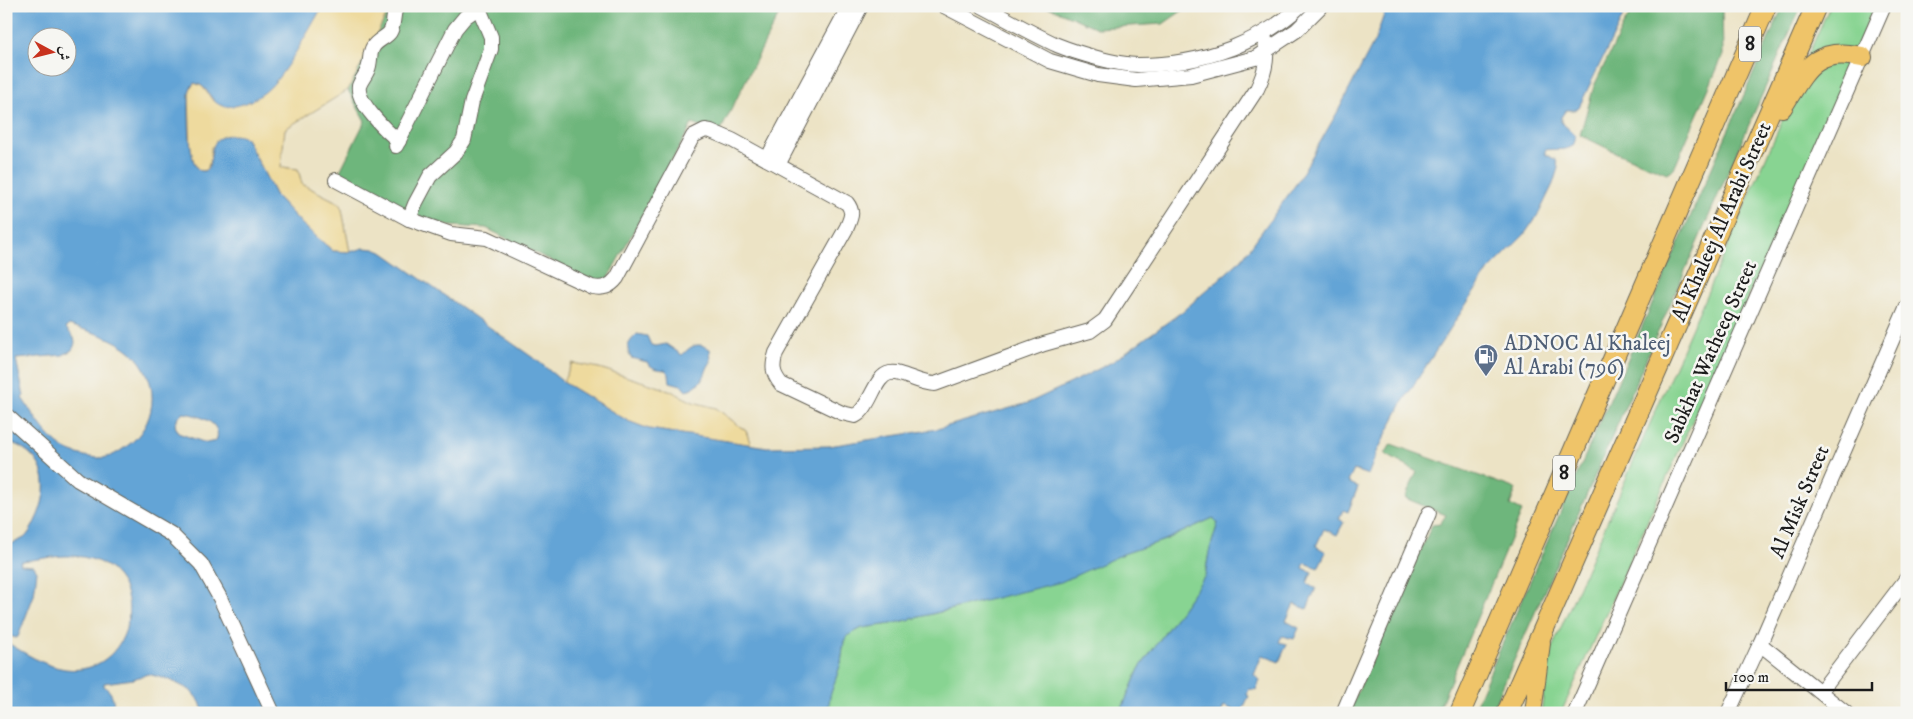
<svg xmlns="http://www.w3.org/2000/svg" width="1913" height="719" font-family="'IM FELL DW Pica',Amiri,serif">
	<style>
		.green { fill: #88d492; stroke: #527857 }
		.forest { fill: #6eb67c; stroke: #45694c }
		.sand { fill: #eeda9e; stroke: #857b5d }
		.water { fill: #63a4d6; stroke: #406079; fill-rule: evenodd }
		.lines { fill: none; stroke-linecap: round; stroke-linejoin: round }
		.minor-casing { stroke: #656257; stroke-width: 16 }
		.major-casing { stroke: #656257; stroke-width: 18 }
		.highway-casing { stroke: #656257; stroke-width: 22 }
		.minor { stroke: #fff; stroke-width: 14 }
		.major { stroke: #efc469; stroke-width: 16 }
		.highway { stroke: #efc469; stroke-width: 20 }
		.labels { text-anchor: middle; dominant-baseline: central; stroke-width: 5; stroke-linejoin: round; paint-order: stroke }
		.shield { fill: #f6f6f2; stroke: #5d5d5c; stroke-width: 1 }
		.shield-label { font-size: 20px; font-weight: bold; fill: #1c1c1c }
		.street-label { font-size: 21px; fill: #1c1c1c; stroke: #f6f6f2 }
		.service-label { font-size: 21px; fill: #4e5e75; stroke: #f6f6f2; text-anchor: start }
	</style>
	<rect width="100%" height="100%" fill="#f6f6f2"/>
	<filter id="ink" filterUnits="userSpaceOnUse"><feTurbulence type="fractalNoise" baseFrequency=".02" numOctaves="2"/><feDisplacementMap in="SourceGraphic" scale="10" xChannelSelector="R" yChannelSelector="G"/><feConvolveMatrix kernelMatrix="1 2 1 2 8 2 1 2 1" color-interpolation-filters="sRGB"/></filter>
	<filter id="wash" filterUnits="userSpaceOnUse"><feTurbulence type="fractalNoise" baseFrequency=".0096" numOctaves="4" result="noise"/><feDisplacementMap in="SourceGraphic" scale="20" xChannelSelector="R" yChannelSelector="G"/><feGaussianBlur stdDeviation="1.12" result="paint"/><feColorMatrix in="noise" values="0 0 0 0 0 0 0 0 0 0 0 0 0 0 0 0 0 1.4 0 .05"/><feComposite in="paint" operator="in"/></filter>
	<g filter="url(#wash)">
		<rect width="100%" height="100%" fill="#ece3c5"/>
		<g class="green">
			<path d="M1830,6H1874L1856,49L1807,57Z"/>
			<path d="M1826,62L1853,64L1561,713H1541L1549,655L1796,89Z"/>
			<path d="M1213,518L1218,523L1209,552L1205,576L1139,669L1120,713H827L830,696L841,663L844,641L847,636L862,628L891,624L965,606L1165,540Z"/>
		</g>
		<g class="forest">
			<path d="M391,6H783L719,134L692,124L603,287L486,228L450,226L426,220L339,173L365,121L348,90Z"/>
			<path d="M1046,6H1189L1163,24L1097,28Z"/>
			<path d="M1635,6H1722L1723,55L1674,169L1667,173L1619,154L1580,135L1594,86L1625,22Z"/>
			<path d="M1783,6H1801L1491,713H1472Z"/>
			<path d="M1391,444L1516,489L1510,505L1522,511L1437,713H1348L1432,525L1440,524L1446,515L1405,498L1417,472L1385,454Z"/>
		</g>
		<g class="sand">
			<path d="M323,6H391L348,90L285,129L281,167L298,169L302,184L341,204L350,252L333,251L303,225L276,196L246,138L211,147V159L206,170L201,171L197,169L191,158L189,94L190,89L194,83L202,86L213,101L283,71Z"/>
			<path d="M572,363L599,368L647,383L669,390L693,402L716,408L746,431L751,445L649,429L628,421L563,382Z"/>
		</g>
		<g class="water">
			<path d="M6,6H323C309,29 285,76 265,92C255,100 236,109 223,106C209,103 210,85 194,83L190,89L189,94C189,107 187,171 202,171C218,172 201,135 232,135C238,135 241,136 246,138L276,196L303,225L333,251L350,252L364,248L374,249L384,253L539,362L563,382L628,421L649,429L767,447L829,446L937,429L1028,403L1071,383L1112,362L1183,311L1242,259L1296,184L1338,111L1375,40L1387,6H1628L1579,107L1575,110H1566L1561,117V122L1575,135C1577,154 1558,148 1545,150V154L1556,160L1558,168L1553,184L1539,213L1524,235L1489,270L1467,303L1402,403L1377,452L1368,475L1354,470L1348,482L1358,487L1348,512L1343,510L1339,519L1344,522L1337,535L1324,529L1316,546L1326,552L1318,568L1305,563L1303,568L1312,572L1307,583L1316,588L1307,609L1294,604L1286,621L1299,628L1294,639L1282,636L1279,642L1287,644L1279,662L1262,655L1254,675L1260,680L1256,690L1249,689L1247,695L1249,696L1241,713L1224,706L1221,713H1120L1139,669L1205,576L1209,552L1218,523L1213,518L1165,540L1123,554L1061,582L891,624L862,628L847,636L844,641L841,663L830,696L828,713H204L200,702L190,690L170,680L148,674L133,679L104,683V686C113,692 115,703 113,713H6V642C25,653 44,666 65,669C132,678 155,578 91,559C69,552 44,559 22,561L20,562L21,565L34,566L37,571L34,595L18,637L16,638L6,635V546C12,543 19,541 24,538C31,532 34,523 38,515C52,481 43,452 6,441ZM38,38H68V68H38ZM69,325C91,332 114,337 132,353C159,378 159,419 131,443C124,448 117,454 108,457C95,460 78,455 67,450C49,441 33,414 22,398L24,396L16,359L63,355L72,350C79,339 72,336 66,328ZM184,413C197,415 224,422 216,441L206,443L178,433L175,425L178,417Z"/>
			<path d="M637,334L647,336L651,345L656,346L666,344L682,355C691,346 697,341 710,349L711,362C705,370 707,372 703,378C700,384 692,388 686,391L681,385L670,382L669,374L665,370C657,369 652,369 647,362L631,358C625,347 628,343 637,334Z"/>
		</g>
	</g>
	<g filter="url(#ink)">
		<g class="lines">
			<defs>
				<g id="minor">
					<path d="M397,6C392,14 395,24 390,32C386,38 377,40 373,47C369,53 371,62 368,69C366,75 361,80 359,86C356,102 387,132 399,141"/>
					<path d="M944,6L1050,61L1098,75L1136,80L1191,75L1255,58L1297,30L1321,6"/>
					<path d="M982,6C1007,19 1031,33 1057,45C1077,53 1117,65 1138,65C1169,65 1203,59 1232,48C1256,38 1281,25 1300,6"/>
					<path d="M396,146L455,29L465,17L478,8"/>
					<path d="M767,159L849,6"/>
					<path d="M778,165L861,6"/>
					<path d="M336,180L409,219L451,234L487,238L592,287C603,289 610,287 617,278L693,136L705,130L711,131L732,140L847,203C854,212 851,217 847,227L776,353C772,366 772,373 781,384L842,413L855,416C871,408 874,376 890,373C901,371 919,384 935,384L1044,344L1090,331L1105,320L1257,89C1267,69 1268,54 1264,33"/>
					<path d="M409,219L415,204L430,176L456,152L464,140L472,101L491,49V37L478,6"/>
					<path d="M6,415L78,480L171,534L201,564L220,598L273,713"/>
					<path d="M1760,644L1846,713"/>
					<path d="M1820,692L1907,578"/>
					<path d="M1343,713L1429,513"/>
					<path d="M1575,713L1884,6"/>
					<path d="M1728,713L1760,644L1907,306"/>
				</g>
				<path id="major" d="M1533,713L1542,643"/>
				<g id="highway">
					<path d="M1782,107C1805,71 1814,46 1862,57"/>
					<path d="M1460,713L1766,6"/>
					<path d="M1507,713L1816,6"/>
				</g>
			</defs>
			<use href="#minor" class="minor-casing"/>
			<use href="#major" class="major-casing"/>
			<use href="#highway" class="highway-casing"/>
			<use href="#minor" class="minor"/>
			<use href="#major" class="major"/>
			<use href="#highway" class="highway"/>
		</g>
	</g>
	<defs>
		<symbol id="fuel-pin" viewBox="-11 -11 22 30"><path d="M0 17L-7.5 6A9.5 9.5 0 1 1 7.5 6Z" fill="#5c6f8a" stroke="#f6f6f2"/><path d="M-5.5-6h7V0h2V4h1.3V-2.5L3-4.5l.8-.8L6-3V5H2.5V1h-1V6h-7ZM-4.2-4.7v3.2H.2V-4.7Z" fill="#fff"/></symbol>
	</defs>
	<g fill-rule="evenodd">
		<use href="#fuel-pin" x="1472" y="342" width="28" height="38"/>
	</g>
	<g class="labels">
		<g class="shield">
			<rect x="1739" y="26.5" width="22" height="35" rx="4"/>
			<rect x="1553" y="455.5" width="22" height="35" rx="4"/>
		</g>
		<g class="shield-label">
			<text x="1750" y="44">8</text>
			<text x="1564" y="473">8</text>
		</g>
		<g class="street-label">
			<text transform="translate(1722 222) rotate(-66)">Al Khaleej Al Arabi Street</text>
			<text transform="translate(1711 352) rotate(-66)">Sabkhat Watheeq Street</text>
			<text transform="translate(1800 502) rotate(-67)">Al Misk Street</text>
		</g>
		<g class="service-label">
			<text x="1504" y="344">ADNOC Al Khaleej<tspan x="1504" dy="24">Al Arabi (796)</tspan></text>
		</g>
	</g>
	<rect width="1913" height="719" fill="none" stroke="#f6f6f2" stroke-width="25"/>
	<g transform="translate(52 52) rotate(97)"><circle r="24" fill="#f6f6f2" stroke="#9f9f9c"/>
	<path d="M0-4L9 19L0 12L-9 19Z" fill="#c8321e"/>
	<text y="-8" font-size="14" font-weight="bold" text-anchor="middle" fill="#1c1c1c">ش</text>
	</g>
	<path d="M1726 682v8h146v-8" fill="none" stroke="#1c1c1c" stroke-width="2.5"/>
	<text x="1733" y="682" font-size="15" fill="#1c1c1c" stroke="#f6f6f2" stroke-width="4" paint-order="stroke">100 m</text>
</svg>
